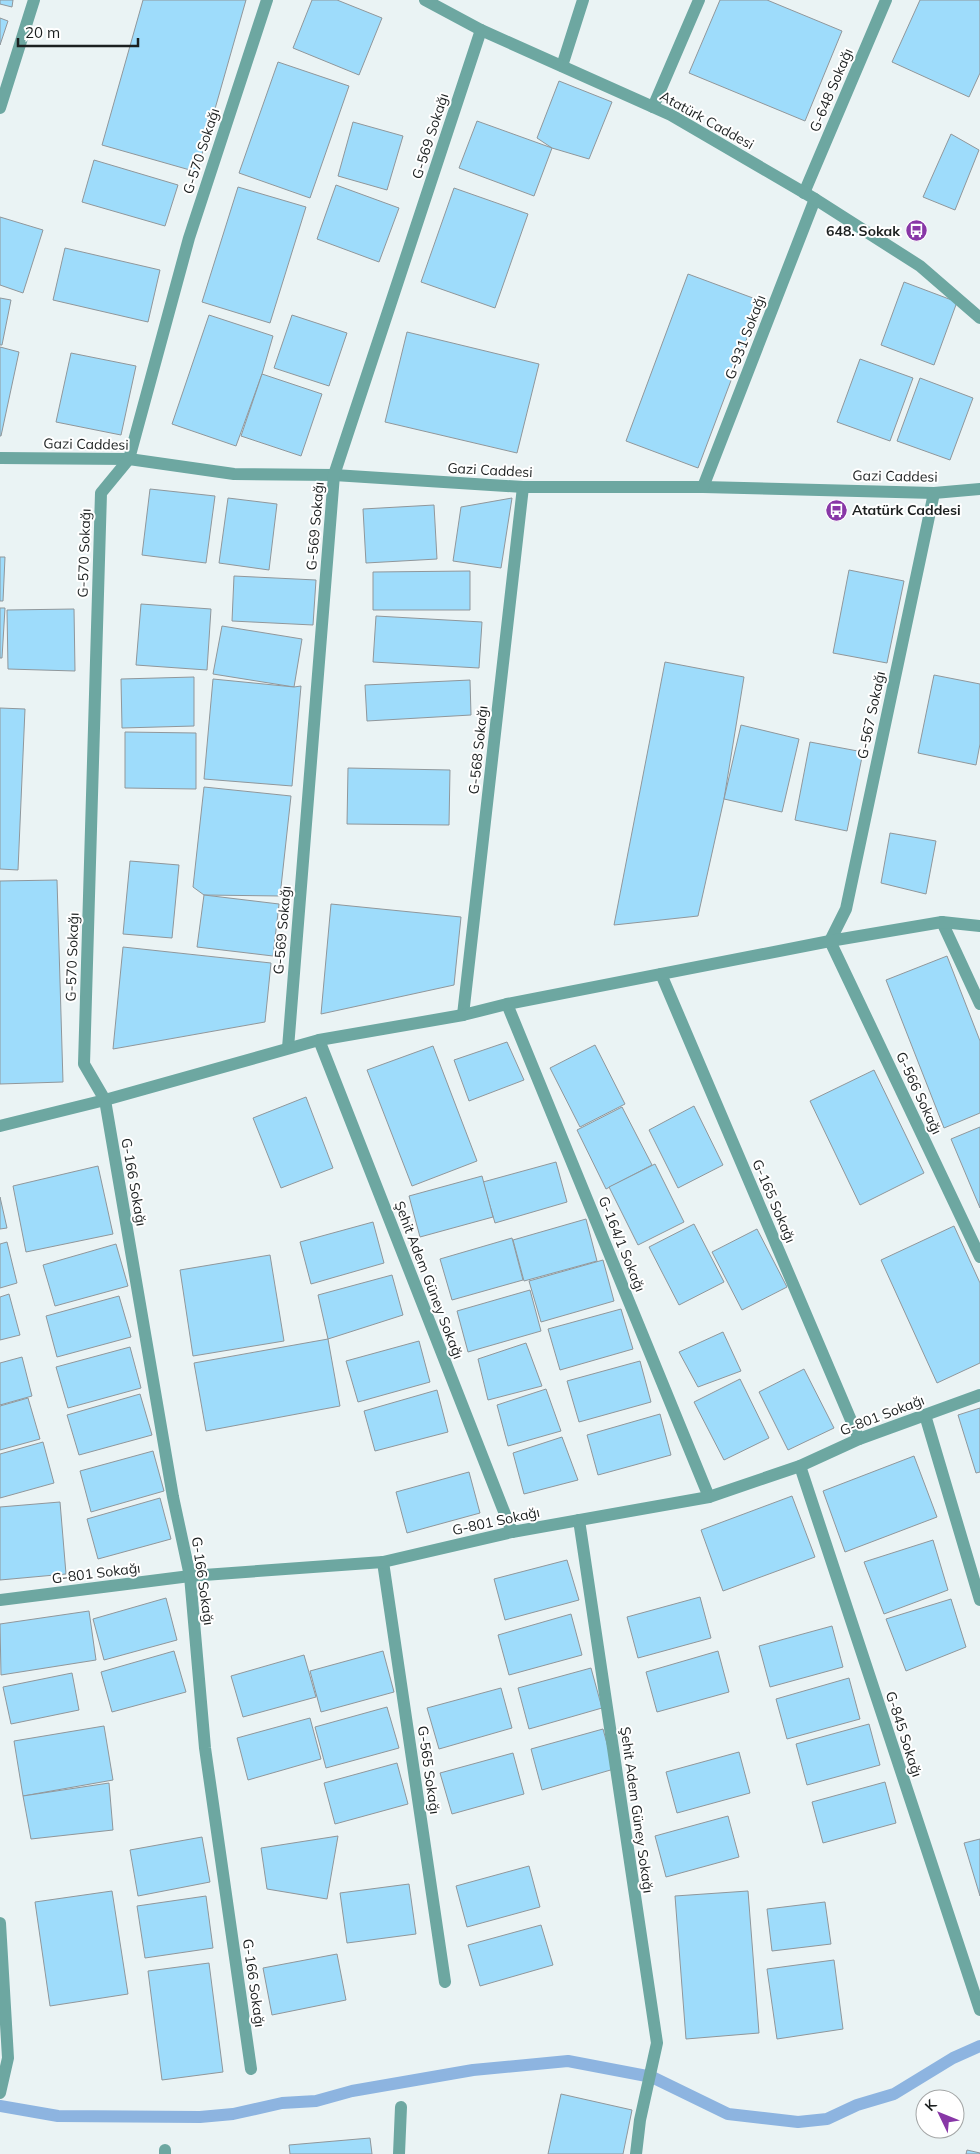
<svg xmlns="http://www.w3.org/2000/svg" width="980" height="2154" font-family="Mulish,sans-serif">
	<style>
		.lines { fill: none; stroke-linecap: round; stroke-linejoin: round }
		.stream { stroke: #8db4e0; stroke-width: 12 }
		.building { fill: #9edcfb; stroke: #90979b }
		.minor { stroke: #6da7a1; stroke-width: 12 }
		.tertiary { stroke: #6da7a1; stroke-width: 12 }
		.labels { text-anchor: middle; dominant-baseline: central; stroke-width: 4; stroke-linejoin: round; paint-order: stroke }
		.street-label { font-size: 14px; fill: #1c2020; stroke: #fff }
		.poi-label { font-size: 14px; font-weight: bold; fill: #1c2020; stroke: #fff; text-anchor: end }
	</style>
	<rect width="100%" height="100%" fill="#eaf3f4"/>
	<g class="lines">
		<path class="stream" d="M0,2106L58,2116L200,2117L233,2114L282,2103L316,2101L352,2091L473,2070L568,2061L652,2077L728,2114L798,2122L827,2119L857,2105L894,2094L953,2058L980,2046"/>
	</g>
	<g class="building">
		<path d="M0,0H13L12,7L0,4Z"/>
		<path d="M143,0H246L197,172L102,145Z"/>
		<path d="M312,0H337L382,18L359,75L293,48Z"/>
		<path d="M720,0H767L842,31L805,121L689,73Z"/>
		<path d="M920,0H980V73L969,97L892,62Z"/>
		<path d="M0,18L8,21L0,45Z"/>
		<path d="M278,62L349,86L310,198L239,173Z"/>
		<path d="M559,81L612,102L589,159L552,148L537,138Z"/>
		<path d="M477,121L552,148L534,196L459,168Z"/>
		<path d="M353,122L403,136L387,190L338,176Z"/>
		<path d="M951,134L979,150L955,210L923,197Z"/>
		<path d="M94,160L178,185L165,226L82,202Z"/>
		<path d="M336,185L399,208L379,262L317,239Z"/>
		<path d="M238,187L306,207L270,323L202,302Z"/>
		<path d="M454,188L528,214L495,308L421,282Z"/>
		<path d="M0,217L43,230L23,293L0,285Z"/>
		<path d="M65,248L160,270L148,322L53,300Z"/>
		<path d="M688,274L761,301L698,468L626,441Z"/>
		<path d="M904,282L957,302L934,365L881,345Z"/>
		<path d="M0,298L11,300L2,345H0Z"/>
		<path d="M209,315L273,336L262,374L236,446L172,424Z"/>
		<path d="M292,315L347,333L329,386L274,368Z"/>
		<path d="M407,332L539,364L517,453L385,422Z"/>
		<path d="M0,347L19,352L1,436H0Z"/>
		<path d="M71,353L136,366L121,435L56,422Z"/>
		<path d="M860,359L913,378L890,441L837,422Z"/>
		<path d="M262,374L322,394L301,456L241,436Z"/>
		<path d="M920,378L973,398L950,460L897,441Z"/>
		<path d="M150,489L215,496L206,563L142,555Z"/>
		<path d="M228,498L277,504L269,570L219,563Z"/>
		<path d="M512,498L501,568L453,561L461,507Z"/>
		<path d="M434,505L437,559L366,563L363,509Z"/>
		<path d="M0,557H5L3,601H0Z"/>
		<path d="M849,570L904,581L887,663L833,653Z"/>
		<path d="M470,571V610H373V572Z"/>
		<path d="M234,576L316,580L313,625L232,621Z"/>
		<path d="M141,604L211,609L207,670L136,665Z"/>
		<path d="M0,608H5L2,658H0Z"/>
		<path d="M74,609L75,671L8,669L7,610Z"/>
		<path d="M376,616L482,622L479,668L373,662Z"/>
		<path d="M222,626L302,639L294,687L213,674Z"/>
		<path d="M665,662L744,677L724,799L698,916L614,925Z"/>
		<path d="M934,675L980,684V744L976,765L918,753Z"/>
		<path d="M194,677V726L122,728L121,679Z"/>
		<path d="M213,679L294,687L301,686L292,786L204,779Z"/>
		<path d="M470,680L471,715L367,721L365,685Z"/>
		<path d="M0,708L25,709L18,870L0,869Z"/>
		<path d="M741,725L799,739L782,812L724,799Z"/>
		<path d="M125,732L196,733V789L125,788Z"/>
		<path d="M810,742L863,752L847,831L795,820Z"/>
		<path d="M348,768L450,770L449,825L347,824Z"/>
		<path d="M204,787L291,796L280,896L204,895L193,887Z"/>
		<path d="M890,833L936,841L926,894L881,883Z"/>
		<path d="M130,861L179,865L172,938L123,934Z"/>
		<path d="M57,880L63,1082L0,1084V881Z"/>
		<path d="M204,895L279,904L273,956L197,947Z"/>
		<path d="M331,904L461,917L454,985L321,1014Z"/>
		<path d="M123,947L271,963L265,1022L113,1049Z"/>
		<path d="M947,956L980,1041V1113L944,1128L886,980Z"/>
		<path d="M507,1042L524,1080L469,1101L454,1060Z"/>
		<path d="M595,1045L625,1104L580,1127L550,1068Z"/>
		<path d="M433,1046L477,1161L412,1186L367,1070Z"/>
		<path d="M874,1070L924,1173L860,1205L810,1101Z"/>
		<path d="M306,1097L333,1168L281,1188L253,1118Z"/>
		<path d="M694,1106L723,1165L678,1188L649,1130Z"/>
		<path d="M622,1107L652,1165L606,1189L577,1130Z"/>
		<path d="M980,1127V1208L951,1139Z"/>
		<path d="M556,1162L567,1202L495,1223L483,1182Z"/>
		<path d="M655,1164L684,1222L638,1245L609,1187Z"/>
		<path d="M98,1166L113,1234L26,1252L13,1186Z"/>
		<path d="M482,1176L493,1217L420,1237L409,1196Z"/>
		<path d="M0,1197L7,1228L0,1229Z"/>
		<path d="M586,1219L597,1261L524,1281L513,1240Z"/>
		<path d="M373,1222L384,1263L311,1284L300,1242Z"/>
		<path d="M694,1224L724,1282L679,1305L649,1247Z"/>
		<path d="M954,1226L980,1283V1363L937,1383L881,1260Z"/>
		<path d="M757,1229L787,1287L742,1310L712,1252Z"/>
		<path d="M512,1238L523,1280L452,1300L440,1259Z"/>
		<path d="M7,1242L17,1283L0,1288V1244Z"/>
		<path d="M116,1244L128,1286L55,1306L43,1265Z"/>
		<path d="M270,1255L284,1341L193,1356L180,1270Z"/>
		<path d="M603,1260L614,1301L541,1322L529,1281Z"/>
		<path d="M392,1275L403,1315L328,1339L318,1295Z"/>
		<path d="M530,1290L541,1331L468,1352L457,1311Z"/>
		<path d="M9,1294L20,1335L0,1340V1297Z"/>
		<path d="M119,1296L131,1337L57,1357L46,1316Z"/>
		<path d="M621,1309L633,1349L560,1370L548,1329Z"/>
		<path d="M723,1332L741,1371L698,1387L679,1352Z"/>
		<path d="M328,1339L340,1406L206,1431L194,1363Z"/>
		<path d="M419,1341L430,1382L358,1402L346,1361Z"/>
		<path d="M526,1343L542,1386L488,1400L478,1359Z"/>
		<path d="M130,1347L141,1388L68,1408L56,1367Z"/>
		<path d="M22,1357L32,1396L0,1405V1363Z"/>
		<path d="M640,1361L651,1402L579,1422L567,1381Z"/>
		<path d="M804,1369L834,1428L788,1450L759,1392Z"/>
		<path d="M740,1379L769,1438L724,1460L694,1402Z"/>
		<path d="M546,1389L561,1431L508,1446L497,1405Z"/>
		<path d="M437,1390L448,1432L375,1451L364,1411Z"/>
		<path d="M140,1394L152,1435L79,1455L67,1415Z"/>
		<path d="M28,1398L40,1439L0,1450V1406Z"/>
		<path d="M980,1408V1472L976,1473L958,1415Z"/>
		<path d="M660,1414L671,1455L598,1475L587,1435Z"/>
		<path d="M562,1437L578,1480L524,1494L513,1453Z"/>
		<path d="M43,1442L54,1483L0,1498V1454Z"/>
		<path d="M153,1451L164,1491L91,1512L80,1471Z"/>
		<path d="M914,1456L937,1517L845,1552L823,1491Z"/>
		<path d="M469,1472L480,1513L407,1533L396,1492Z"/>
		<path d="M792,1496L815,1557L723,1591L701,1530Z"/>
		<path d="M160,1498L171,1539L98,1559L87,1519Z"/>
		<path d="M60,1502L66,1574L0,1580V1507Z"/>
		<path d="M933,1540L948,1590L884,1614L864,1562Z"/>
		<path d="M567,1560L579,1600L505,1620L494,1579Z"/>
		<path d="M700,1597L711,1638L638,1658L627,1617Z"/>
		<path d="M166,1598L177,1640L104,1660L93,1619Z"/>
		<path d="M951,1599L966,1647L906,1671L886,1619Z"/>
		<path d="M89,1611L96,1660L1,1675L0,1624Z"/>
		<path d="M571,1614L582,1655L509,1675L498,1635Z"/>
		<path d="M832,1626L843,1667L770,1687L759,1646Z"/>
		<path d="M174,1651L186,1692L112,1712L101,1672Z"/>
		<path d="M383,1651L394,1692L321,1712L310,1671Z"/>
		<path d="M718,1651L729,1692L657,1712L646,1672Z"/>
		<path d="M304,1655L316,1697L243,1717L231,1676Z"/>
		<path d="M591,1668L602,1708L529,1729L518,1688Z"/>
		<path d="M72,1673L79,1710L11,1724L3,1687Z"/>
		<path d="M849,1678L860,1719L787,1739L776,1699Z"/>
		<path d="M501,1688L512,1728L439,1749L427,1708Z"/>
		<path d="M387,1707L399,1748L326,1768L315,1727Z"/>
		<path d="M310,1718L321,1759L248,1780L237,1738Z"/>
		<path d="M869,1724L880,1765L807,1785L796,1744Z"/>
		<path d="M104,1726L113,1780L23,1796L14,1741Z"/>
		<path d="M603,1729L614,1769L542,1790L531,1749Z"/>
		<path d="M739,1752L750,1793L677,1813L666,1772Z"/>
		<path d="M513,1753L524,1794L452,1814L440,1773Z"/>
		<path d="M397,1763L408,1804L335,1824L324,1783Z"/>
		<path d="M885,1782L896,1823L823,1843L812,1802Z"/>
		<path d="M109,1783L113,1830L31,1839L23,1796Z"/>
		<path d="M728,1816L739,1857L666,1877L655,1836Z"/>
		<path d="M338,1836L327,1899L267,1889L261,1848Z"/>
		<path d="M202,1837L210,1882L138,1896L130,1850Z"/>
		<path d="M980,1839V1896L964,1843Z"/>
		<path d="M529,1866L540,1907L467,1927L456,1886Z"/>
		<path d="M409,1884L416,1934L347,1943L340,1893Z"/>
		<path d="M112,1891L128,1994L50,2006L35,1902Z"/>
		<path d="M748,1891L759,2033L686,2039L675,1896Z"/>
		<path d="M206,1896L213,1948L145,1958L137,1906Z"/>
		<path d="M825,1902L831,1944L772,1951L767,1909Z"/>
		<path d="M541,1925L553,1965L480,1986L468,1945Z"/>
		<path d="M337,1954L346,2000L272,2015L263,1968Z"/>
		<path d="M834,1960L843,2029L777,2039L767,1969Z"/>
		<path d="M209,1963L223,2072L162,2080L148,1971Z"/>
		<path d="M561,2094L632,2110L623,2154H548Z"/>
		<path d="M370,2138L372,2154H290L289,2145Z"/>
		<path d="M967,2150L980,2153V2154H966Z"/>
	</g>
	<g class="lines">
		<g class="minor">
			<path d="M562,66L583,0"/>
			<path d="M653,107L699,0"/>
			<path d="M0,108L34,0"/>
			<path d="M804,193L886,0"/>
			<path d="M0,458L129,459L234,474L334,475L523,487H703L934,493L980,489"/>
			<path d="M703,487L815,199"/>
			<path d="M934,493L846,909L830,941L980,1257"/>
			<path d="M942,922L980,1004"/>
			<path d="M661,974L859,1439"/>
			<path d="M507,1004L709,1497"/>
			<path d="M463,1015L523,487"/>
			<path d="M319,1040L512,1532"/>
			<path d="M288,1048L334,475L481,30"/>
			<path d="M0,1126L105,1100L319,1040L463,1015L507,1004L830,941L942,922L980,926"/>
			<path d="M925,1415L980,1600"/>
			<path d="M800,1466L980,2010"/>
			<path d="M579,1520L657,2043L640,2120L636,2154"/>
			<path d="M383,1562L445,1982"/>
			<path d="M0,1600L190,1576L383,1562L512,1532L709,1497L800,1466L859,1439L980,1395"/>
			<path d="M0,1923L8,2058L0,2093"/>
			<path d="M251,2069L205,1748L190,1576L173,1497L105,1100L84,1064L101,493L129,459L189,238L267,0"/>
			<path d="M165,2154V2150"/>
			<path d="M399,2154L401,2107"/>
		</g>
		<path class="tertiary" d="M425,0L481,30L671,115L815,199L920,266L980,318"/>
	</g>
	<defs>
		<symbol id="bus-disc" viewBox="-11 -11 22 22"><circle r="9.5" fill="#8837a7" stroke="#fff"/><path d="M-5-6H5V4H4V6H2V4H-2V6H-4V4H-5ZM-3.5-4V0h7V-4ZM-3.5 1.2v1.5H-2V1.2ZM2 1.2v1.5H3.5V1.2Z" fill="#fff"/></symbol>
	</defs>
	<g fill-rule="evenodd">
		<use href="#bus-disc" x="904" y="218" width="25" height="25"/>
		<use href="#bus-disc" x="824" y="498" width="25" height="25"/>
	</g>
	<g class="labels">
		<g class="street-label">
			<text transform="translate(831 90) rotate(-67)">G-648 Sokağı</text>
			<text transform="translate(707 120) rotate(29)">Atatürk Caddesi</text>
			<text transform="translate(430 136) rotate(-72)">G-569 Sokağı</text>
			<text transform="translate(201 151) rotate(-72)">G-570 Sokağı</text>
			<text transform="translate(745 337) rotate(-69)">G-931 Sokağı</text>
			<text transform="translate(86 444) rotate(1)">Gazi Caddesi</text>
			<text transform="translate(490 470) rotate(3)">Gazi Caddesi</text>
			<text transform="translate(895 476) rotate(1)">Gazi Caddesi</text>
			<text transform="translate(315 526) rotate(-85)">G-569 Sokağı</text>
			<text transform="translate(84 553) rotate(-88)">G-570 Sokağı</text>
			<text transform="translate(871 715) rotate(-78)">G-567 Sokağı</text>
			<text transform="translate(478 750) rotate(-84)">G-568 Sokağı</text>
			<text transform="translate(282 930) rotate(-85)">G-569 Sokağı</text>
			<text transform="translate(72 957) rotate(-88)">G-570 Sokağı</text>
			<text transform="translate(919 1093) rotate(65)">G-566 Sokağı</text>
			<text transform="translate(134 1182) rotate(80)">G-166 Sokağı</text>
			<text transform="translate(774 1201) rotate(67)">G-165 Sokağı</text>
			<text transform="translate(622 1244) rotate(68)">G-164/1 Sokağı</text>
			<text transform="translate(429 1280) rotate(69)">Şehit Adem Güney Sokağı</text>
			<text transform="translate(882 1415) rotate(-21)">G-801 Sokağı</text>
			<text transform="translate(496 1521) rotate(-12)">G-801 Sokağı</text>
			<text transform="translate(96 1573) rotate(-7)">G-801 Sokağı</text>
			<text transform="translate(203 1581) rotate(82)">G-166 Sokağı</text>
			<text transform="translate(904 1734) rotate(72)">G-845 Sokağı</text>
			<text transform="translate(429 1770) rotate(82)">G-565 Sokağı</text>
			<text transform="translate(637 1810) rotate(82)">Şehit Adem Güney Sokağı</text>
			<text transform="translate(254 1983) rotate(82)">G-166 Sokağı</text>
		</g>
		<g class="poi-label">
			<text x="900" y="231">648. Sokak</text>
			<text x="852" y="510" text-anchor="start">Atatürk Caddesi</text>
		</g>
	</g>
	<g transform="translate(940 2114) rotate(313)"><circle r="24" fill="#ffffff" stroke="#a4a6a6"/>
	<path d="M0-4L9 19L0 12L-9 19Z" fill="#8837a7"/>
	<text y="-8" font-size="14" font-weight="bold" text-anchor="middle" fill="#1c2020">K</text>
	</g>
	<path d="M18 38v8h120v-8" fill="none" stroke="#1c2020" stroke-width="2.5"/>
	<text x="25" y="38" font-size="15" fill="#1c2020" stroke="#ffffff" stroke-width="4" paint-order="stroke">20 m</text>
</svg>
